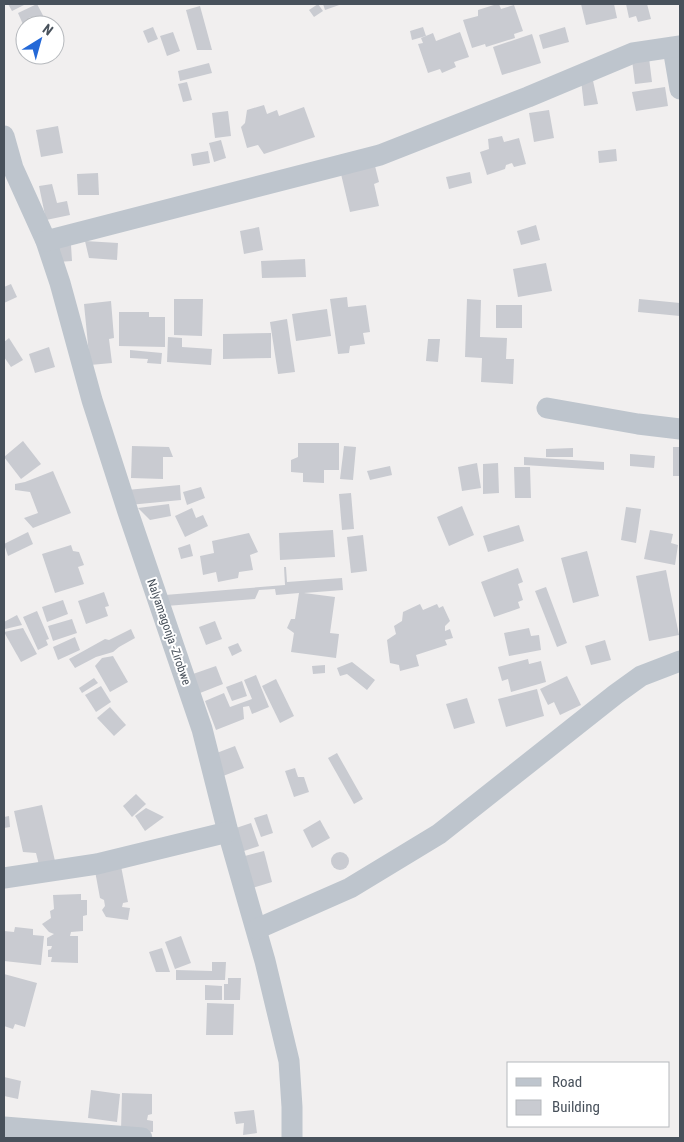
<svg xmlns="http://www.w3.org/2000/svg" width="684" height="1142" font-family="'Roboto Condensed',sans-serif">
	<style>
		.building { fill: #c9cbd1 }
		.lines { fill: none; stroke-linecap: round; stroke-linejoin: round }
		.minor { stroke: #bec5cd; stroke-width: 21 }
		.labels { text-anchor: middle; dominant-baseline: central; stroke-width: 4; stroke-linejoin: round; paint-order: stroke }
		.street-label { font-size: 12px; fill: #48515b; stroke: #fff }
	</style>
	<rect width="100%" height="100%" fill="#f1efef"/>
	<g class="building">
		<path d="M8,4H26L12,11Z"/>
		<path d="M37,4L48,25H25V29L18,13Z"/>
		<path d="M318,4L323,11L314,17L309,10Z"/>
		<path d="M323,4H342L325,10Z"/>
		<path d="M497,4H499L501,9L514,5L523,31L514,34L515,38L486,47L485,44L472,48L463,20L478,16V10Z"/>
		<path d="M581,4H614L617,18L586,25Z"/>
		<path d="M626,4H647L651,19L638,22L636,16L629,18Z"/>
		<path d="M200,6L212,50H197L186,10Z"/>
		<path d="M153,27L158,39L148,43L143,31Z"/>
		<path d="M423,27L426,36L412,40L410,31Z"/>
		<path d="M565,27L569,42L543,49L539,35Z"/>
		<path d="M173,32L180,51L167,56L160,36Z"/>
		<path d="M460,32L469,57L454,62L456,67L442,73L440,69L428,73L418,44L423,43L421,38L433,33L436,41Z"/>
		<path d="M532,34L541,63L502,75L493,47Z"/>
		<path d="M649,58L652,82L635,84L632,60Z"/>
		<path d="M209,63L212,73L180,81L178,71Z"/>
		<path d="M592,76L598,104L584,106L581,80Z"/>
		<path d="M187,82L192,100L183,102L178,84Z"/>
		<path d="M665,87L668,106L636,111L632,92Z"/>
		<path d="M264,105L267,114L277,110L279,116L304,107L315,137L264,154L258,145L247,148L241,127L245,123L247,110Z"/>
		<path d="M549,110L554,138L534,142L529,113Z"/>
		<path d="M228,111L231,136L215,138L212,113Z"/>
		<path d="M58,126L63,153L41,157L36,130Z"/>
		<path d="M502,136L504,142L519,138L526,164L514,167L512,163L506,165L505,169L487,175L480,152L489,149L488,139Z"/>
		<path d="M221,140L226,158L214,162L209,143Z"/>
		<path d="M616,149L617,161L599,163L598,151Z"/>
		<path d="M208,151L210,163L193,166L191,154Z"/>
		<path d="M375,166L379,182L374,184L379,206L350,212L341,174Z"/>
		<path d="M470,172L472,183L449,189L446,177Z"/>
		<path d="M98,173L99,195H78L77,174Z"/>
		<path d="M52,184L57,203L67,201L70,215L46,220L39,186Z"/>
		<path d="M536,225L540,240L521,245L517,231Z"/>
		<path d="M259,227L263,250L244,254L240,231Z"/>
		<path d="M85,241L118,243L117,260L89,258Z"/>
		<path d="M71,245L72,261L58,262L56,247Z"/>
		<path d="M305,259L306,277L262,278L261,261Z"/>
		<path d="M546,263L552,291L518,297L513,269Z"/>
		<path d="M11,284L17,297L4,303V287Z"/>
		<path d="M347,297L348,307L366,305L370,332L363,333L365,344L350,346L349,353L338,354L330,299Z"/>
		<path d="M174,299H203L202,336L174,335Z"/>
		<path d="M467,299L481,300L480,337L507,338L506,359H514L513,384L481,382L482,358L465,357Z"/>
		<path d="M639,299L680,303V316L638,312Z"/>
		<path d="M111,301L114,338L109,339L112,363L90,365L84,304Z"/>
		<rect x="496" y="305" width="26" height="23"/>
		<path d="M327,309L331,336L296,341L292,314Z"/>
		<path d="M119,312H149V317H165V347L119,346Z"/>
		<path d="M287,319L295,372L278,374L270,322Z"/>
		<path d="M271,333V358L223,359V334Z"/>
		<path d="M168,337L182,338V347L212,349L211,365L167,362Z"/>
		<path d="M9,338L23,360L11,367L4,357V342Z"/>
		<path d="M428,339H440L438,362L426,361Z"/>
		<path d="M49,347L55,367L35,373L29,354Z"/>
		<path d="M130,350L162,353L161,364L147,363L148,359L130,358Z"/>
		<path d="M23,441L41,464L21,479L4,457Z"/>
		<path d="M298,443H339V470H324V483L303,482V473L291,472V460L298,457Z"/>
		<path d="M132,446L169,447L173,457H163V479L131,478Z"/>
		<path d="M344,446L356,447L353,480L340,479Z"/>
		<rect x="673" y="447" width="7" height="29"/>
		<path d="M573,448V457H546V449Z"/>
		<path d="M630,454L655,456L654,468L630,466Z"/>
		<path d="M524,457L604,462V470L524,465Z"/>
		<path d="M477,463L481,488L462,491L458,467Z"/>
		<path d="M498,463L499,493L483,494V464Z"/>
		<path d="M390,466L392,475L370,480L367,471Z"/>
		<path d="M514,467H530L531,498H515Z"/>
		<path d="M53,471L71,513L33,528L24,518L38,513L30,492L15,490V484L25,482Z"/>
		<path d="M180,485L181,500L129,505L127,490Z"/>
		<path d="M201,487L205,498L187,505L183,492Z"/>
		<path d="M351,493L354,529L342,530L339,494Z"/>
		<path d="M169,504L171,516L150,520L138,508Z"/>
		<path d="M462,506L474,535L449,546L437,517Z"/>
		<path d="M626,507L641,509L636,543L621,540Z"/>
		<path d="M192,508L196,518L203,515L208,526L185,537L175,516Z"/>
		<path d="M519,525L524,541L488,552L483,536Z"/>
		<path d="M333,530L335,557L280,560L279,533Z"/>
		<path d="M650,530L673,534L671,543L678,545L675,565L644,559Z"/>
		<path d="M28,532L33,544L8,556L4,544Z"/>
		<path d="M249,533L258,552L250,555L253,570L239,572L238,578L218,582L216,572L203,575L200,556L214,553L212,541Z"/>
		<path d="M363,535L367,571L351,573L347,537Z"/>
		<path d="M190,544L193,556L181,559L178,548Z"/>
		<path d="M71,545L73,551L79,552L84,565L78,567L84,584L55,593L42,554Z"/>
		<path d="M587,551L599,596L573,603L561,558Z"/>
		<path d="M284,567H286L287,582L342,578L343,590L304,593L335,597L330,633L339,634L336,658L291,652L294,633L287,628L291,619H295L299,593L276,595L275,589L259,590L255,599L166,606L165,595L285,585Z"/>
		<path d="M518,568L523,582L518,584L523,600L518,602L520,608L494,617L481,582Z"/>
		<path d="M666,570L679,635L649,641L636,576Z"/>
		<path d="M546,587L567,643L557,647L535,591Z"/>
		<path d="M104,592L109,606L105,607L108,616L86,624L78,601Z"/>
		<path d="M63,600L68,614L47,622L42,607Z"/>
		<path d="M420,604L423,610L437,604L439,608L443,606L450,621L445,626V631L450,629L453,638L445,640L447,645L416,655L419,666L400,671L399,665L390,663L387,640L396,634L394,626L402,621L403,612Z"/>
		<path d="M37,611L49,639L46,640L48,645L38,650L23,617Z"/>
		<path d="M17,615L22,625L5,629L4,622Z"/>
		<path d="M72,619L77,633L53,641L48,626Z"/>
		<path d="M215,621L222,639L206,645L199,627Z"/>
		<path d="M23,628L37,654L21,662L4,632Z"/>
		<path d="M529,628L531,636L539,635L541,650L509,656L504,633Z"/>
		<path d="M131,629L135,638L119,647L113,652L96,657L75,668L69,659L105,639L109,640Z"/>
		<path d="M75,637L80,650L58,660L53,647Z"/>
		<path d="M605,640L611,660L591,665L585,646Z"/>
		<path d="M238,643L242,651L232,656L228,647Z"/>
		<path d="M113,656L128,682L110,692L95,666L102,658Z"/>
		<path d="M528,659L529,664L541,661L546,682L511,692L508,679L502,681L498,667Z"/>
		<path d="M352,662L375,680L367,690L347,674L340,676L337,668Z"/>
		<path d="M325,665V673L313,674L312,666Z"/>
		<path d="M216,666L223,684L200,693L193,674Z"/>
		<path d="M256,675L269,707L252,714L249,706L243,707L244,719L216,730L205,701L224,693L230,707L252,699L244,680Z"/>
		<path d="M567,676L581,705L560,715L554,702L548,705L540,689Z"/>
		<path d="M94,678L98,683L82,693L79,688Z"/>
		<path d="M276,679L294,716L280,723L262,686Z"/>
		<path d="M242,681L247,696L232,701L226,687Z"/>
		<path d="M101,686L111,702L96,712L85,695Z"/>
		<path d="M537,689L544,716L506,727L498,699Z"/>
		<path d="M467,698L475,723L454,729L446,704Z"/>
		<path d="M110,707L126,725L114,736L97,718Z"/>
		<path d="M235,746L244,768L223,776L214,754Z"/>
		<path d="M337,753L363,799L354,804L328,758Z"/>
		<path d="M295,768L298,777H304L309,792L294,797L285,771Z"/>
		<path d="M136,794L146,804L132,817L123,806Z"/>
		<path d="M42,805L55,861L39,865L36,853L23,852L14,811Z"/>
		<path d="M146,808L164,817L145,831L135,816Z"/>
		<path d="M267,814L273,833L261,837L254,818Z"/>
		<path d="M9,816L10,827L4,828V817Z"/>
		<path d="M320,820L330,838L312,848L303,830Z"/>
		<path d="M251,823L259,846L238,853L230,830Z"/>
		<path d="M264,851L272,882L249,889L241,857Z"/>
		<circle cx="340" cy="861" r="9"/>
		<path d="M121,866L128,902L123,903L122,907L130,908L128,920L106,917L102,910L105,906L104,900L100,898L95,871Z"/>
		<path d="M81,894V900H87V915L83,916V931L71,932L70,936H78V963L51,962L52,957H48V950L51,949L52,946H47V938L54,934L49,932L42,924L51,918L50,911L54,909L53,895Z"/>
		<path d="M15,927L33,929V935L44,936L41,965L4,961V931L14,932Z"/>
		<path d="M181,936L191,963L175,969L165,942Z"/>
		<path d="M162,948L170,972H156L149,952Z"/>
		<path d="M212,962H226L225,980H176V970L212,971Z"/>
		<path d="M4,974L37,983L25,1027L15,1024L13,1029L4,1026L5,996L4,995Z"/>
		<path d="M228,978H241L240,1000H224V984H228Z"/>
		<path d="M205,985L222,986V1000H205Z"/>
		<path d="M207,1003L234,1004L233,1035H206Z"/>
		<path d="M4,1077L21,1081L18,1099L4,1096Z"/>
		<path d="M91,1090L120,1094L117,1122L88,1118Z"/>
		<path d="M122,1093L152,1094V1114L148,1115L147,1120L153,1121V1132L121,1131Z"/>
		<path d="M254,1110L257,1133L243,1135L244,1123L236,1124L234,1112Z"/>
	</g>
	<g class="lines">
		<g class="minor">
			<path d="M673,48L680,89"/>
			<path d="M4,136L13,168L46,241L60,283L92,400L128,512L202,729L228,832L265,961L289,1061L292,1107V1138"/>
			<path d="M46,241L380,155L528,97L633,53L680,46"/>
			<path d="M547,408L638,424L680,429"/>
			<path d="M4,878L97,864L228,832"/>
			<path d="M257,929L350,888L439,834L616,694L641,676L680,661"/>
			<path d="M4,1127L142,1138"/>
		</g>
	</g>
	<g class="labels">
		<g class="street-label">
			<text transform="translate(169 632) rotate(71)">Nalyamagonja -Zirobwe</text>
		</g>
	</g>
	<rect width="684" height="1142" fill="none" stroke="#48515b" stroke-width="10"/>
	<rect x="507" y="1062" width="162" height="65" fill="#ffffff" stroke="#b6b9bd"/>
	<rect x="516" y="1078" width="25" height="8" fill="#bec5cd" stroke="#b6b9bd"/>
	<text x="552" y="1087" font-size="15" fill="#48515b">Road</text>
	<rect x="516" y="1100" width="25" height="15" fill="#c9cbd1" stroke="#b6b9bd"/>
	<text x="552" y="1112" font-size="15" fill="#48515b">Building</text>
	<g transform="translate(40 40) rotate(37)"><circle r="24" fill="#ffffff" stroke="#b6b9bd"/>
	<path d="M0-4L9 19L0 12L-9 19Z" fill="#2368d7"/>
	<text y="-8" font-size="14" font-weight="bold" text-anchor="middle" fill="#48515b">N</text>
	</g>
</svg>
